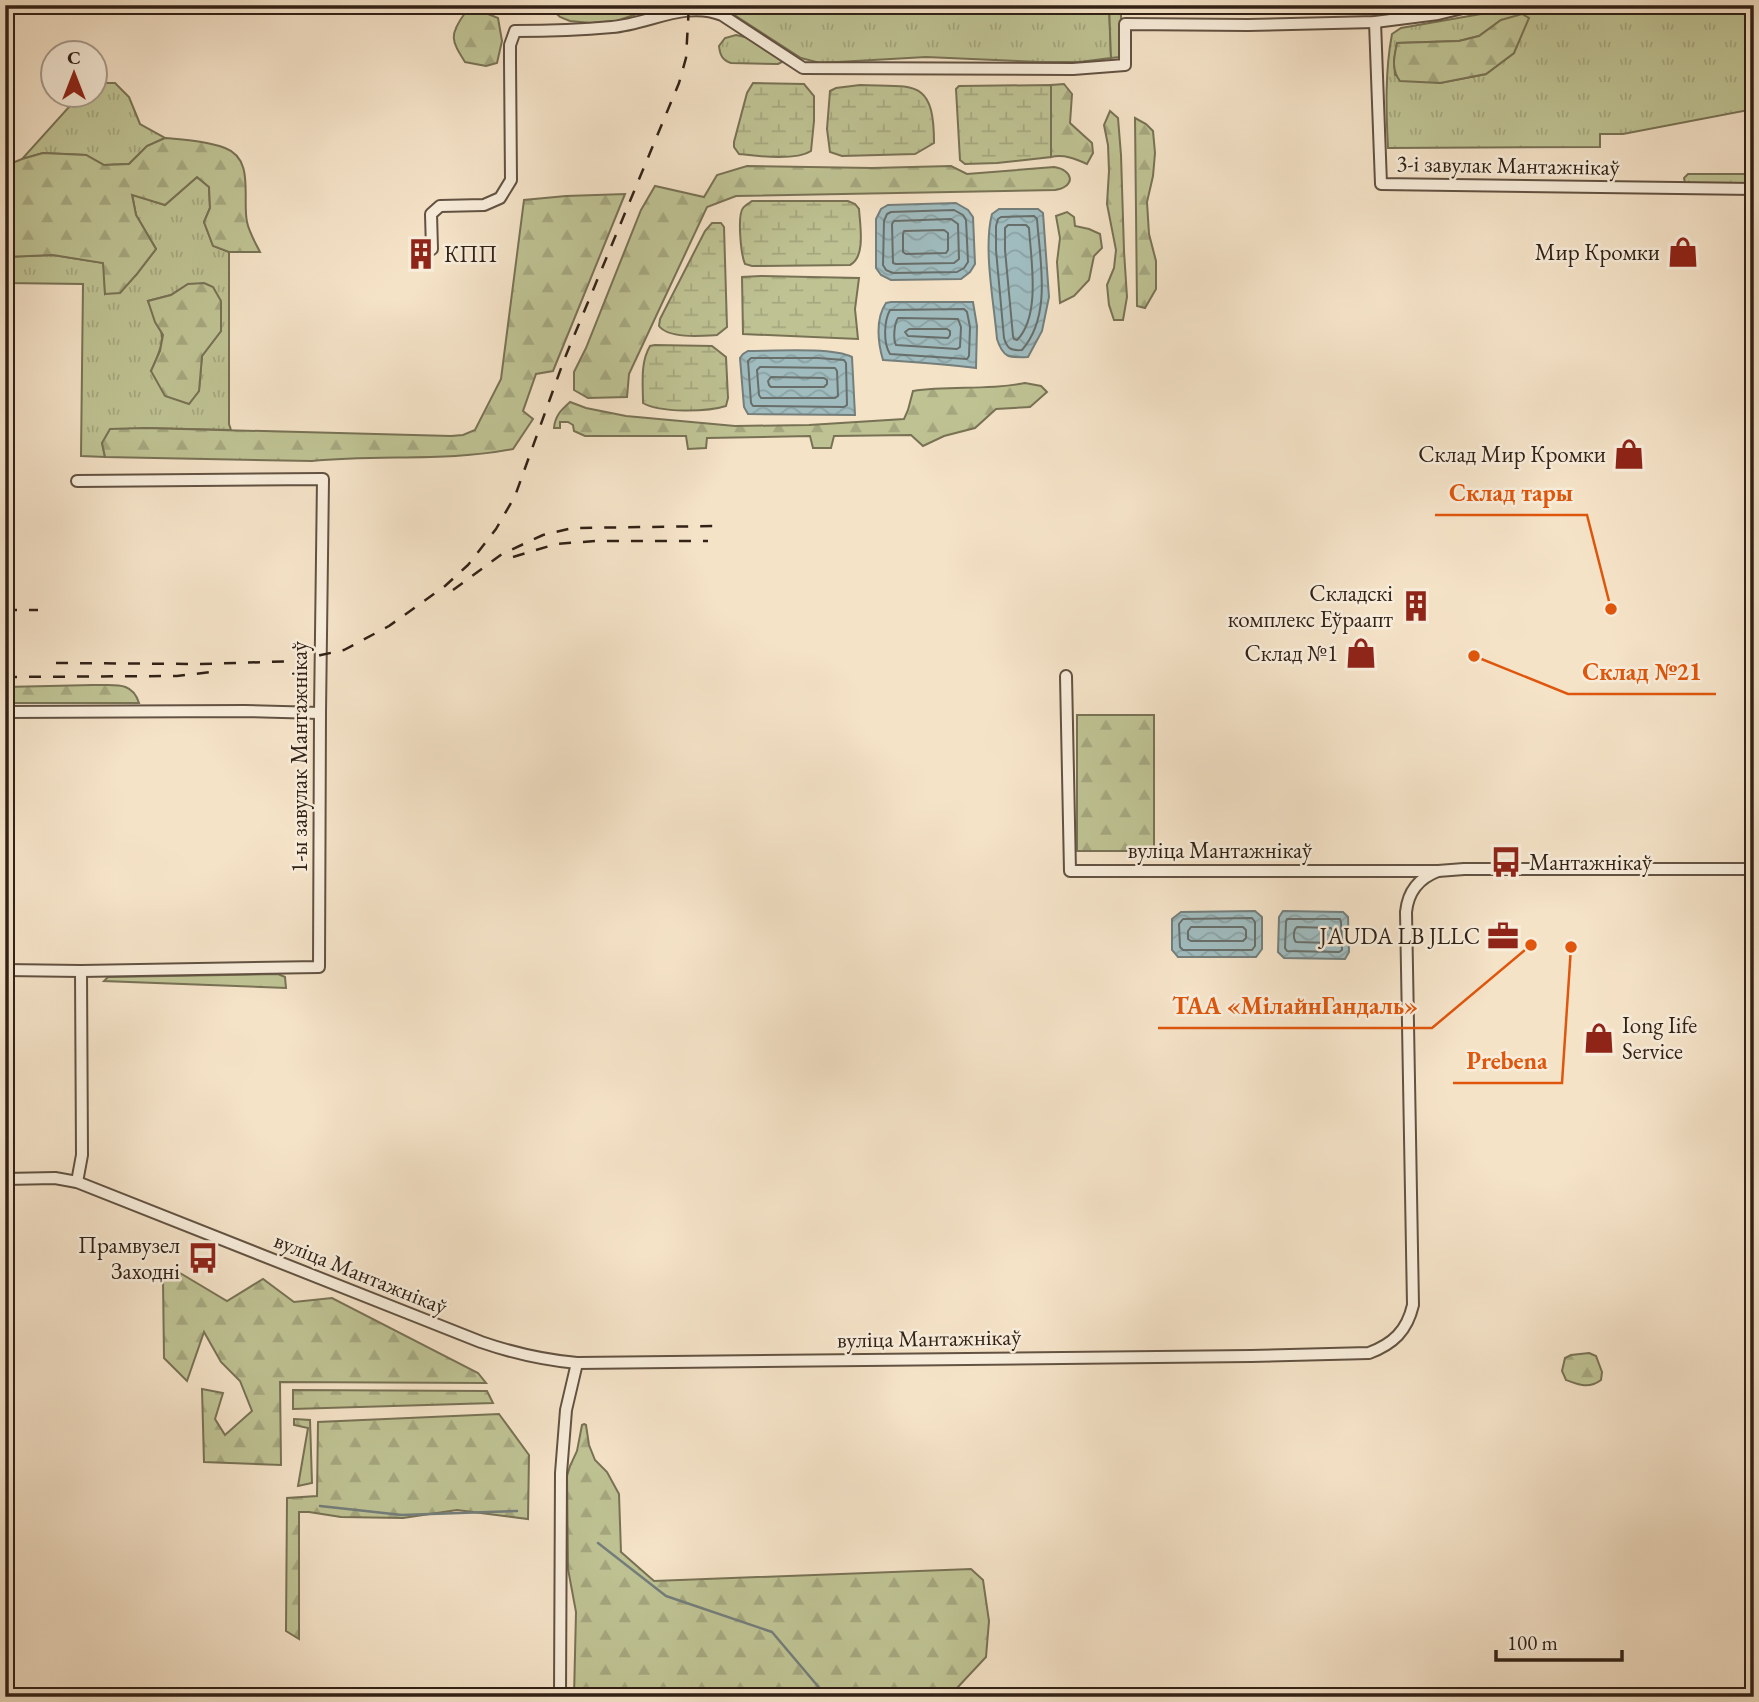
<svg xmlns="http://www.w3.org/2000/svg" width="1759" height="1702" font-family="'EB Garamond',serif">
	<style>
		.grass { fill: url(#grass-tufts); stroke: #787255; stroke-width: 2; fill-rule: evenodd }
		.forest { fill: url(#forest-firs); stroke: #787255; stroke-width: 2 }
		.wetland { fill: url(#wetland-marsh); stroke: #787255; stroke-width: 2 }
		.water { fill: url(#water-waves); stroke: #747e7b; stroke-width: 2 }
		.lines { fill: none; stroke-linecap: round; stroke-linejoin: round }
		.shore { stroke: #686e6a; stroke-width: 2 }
		.stream { stroke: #747e7b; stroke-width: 2.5 }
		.minor-casing { stroke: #625242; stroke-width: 14 }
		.minor { stroke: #f8eddb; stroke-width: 10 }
		.rail { stroke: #312116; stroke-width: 2.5; stroke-dasharray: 12 12; stroke-linecap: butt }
		.labels { text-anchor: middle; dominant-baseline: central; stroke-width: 5; stroke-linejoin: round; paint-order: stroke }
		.street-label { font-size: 23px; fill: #312116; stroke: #f8eddb }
		.poi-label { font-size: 23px; fill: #312116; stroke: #f8eddb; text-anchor: end }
		.leader { fill: none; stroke: #df560c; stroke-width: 2.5 }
		.callout-dot { fill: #df560c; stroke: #f8eddb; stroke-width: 2.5 }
		.callout-label { font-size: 24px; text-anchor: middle; font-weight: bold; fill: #df560c; stroke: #f8eddb; stroke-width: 5; stroke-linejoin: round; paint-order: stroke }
	</style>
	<defs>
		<pattern id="grass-tufts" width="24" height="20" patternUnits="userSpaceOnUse" patternTransform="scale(1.75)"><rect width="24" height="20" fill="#bfc394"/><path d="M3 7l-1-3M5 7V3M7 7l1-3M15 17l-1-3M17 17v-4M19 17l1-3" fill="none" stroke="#a5a77f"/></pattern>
		<pattern id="forest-firs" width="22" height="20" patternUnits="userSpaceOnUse" patternTransform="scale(1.75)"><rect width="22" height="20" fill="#bfc394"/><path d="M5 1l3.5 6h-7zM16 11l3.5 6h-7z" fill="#a5a77f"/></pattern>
		<pattern id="wetland-marsh" width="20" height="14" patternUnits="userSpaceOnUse" patternTransform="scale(1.75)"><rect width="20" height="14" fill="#bfc394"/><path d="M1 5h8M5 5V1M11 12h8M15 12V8" fill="none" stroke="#a5a77f"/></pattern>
		<pattern id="water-waves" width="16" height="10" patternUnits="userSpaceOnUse" patternTransform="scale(1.75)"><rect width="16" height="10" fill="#a0bcbf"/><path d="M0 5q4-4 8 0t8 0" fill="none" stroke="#8aa1a3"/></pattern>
	</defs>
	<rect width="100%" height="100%" fill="#f5e3c8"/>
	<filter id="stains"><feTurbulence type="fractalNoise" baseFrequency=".00286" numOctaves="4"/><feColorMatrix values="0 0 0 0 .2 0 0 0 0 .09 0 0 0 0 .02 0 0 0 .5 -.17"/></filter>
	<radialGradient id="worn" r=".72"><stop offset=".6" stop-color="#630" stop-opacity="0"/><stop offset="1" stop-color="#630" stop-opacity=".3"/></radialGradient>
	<g class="grass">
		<path d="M547,5H689L649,10L616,21L591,23L570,21L560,17Z"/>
		<path d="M1109,5L1111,58L1079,62H1040L926,57L820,63L801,58L725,9L708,6Z"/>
		<path d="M1514,5H1754V109L1623,134H1600V147L1388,148C1386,110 1385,71 1392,34L1401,28L1498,11ZM1501,20L1514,53L1486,74L1440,83L1395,75L1394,60L1397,43L1459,41L1479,36Z"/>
		<path d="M736,35L749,38L780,58L782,62L778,64L731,63C722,60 720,55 719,46L725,38Z"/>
		<path d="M103,83H115L129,97L140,124L165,138L147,146L129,164L104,165L86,155L43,153L22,159L77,98L84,95L94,94L95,88Z"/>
		<path d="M1688,174H1754V185H1688L1685,183L1684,178Z"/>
		<path d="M197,177L209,187L210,208L204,222L213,245L229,252V424L231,430L144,428L102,443L105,457L81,456L83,284L5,283V257L53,255L104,263L105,294L136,275L156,249L136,215L132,194L165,205ZM188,284L221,331L202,356L199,390L151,371C168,335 164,336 148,301L171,295Z"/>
		<path d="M278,974L285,977L286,988L104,981L108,977Z"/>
	</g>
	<g class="forest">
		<path d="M1109,5H1120L1124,51L1120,57L1111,58Z"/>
		<path d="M483,12L498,18L502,41L497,63L486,66L465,62C451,40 449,35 465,13Z"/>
		<path d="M1522,14L1529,18L1514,53L1486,74L1440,83L1400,81C1391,69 1394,57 1397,43L1459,41L1479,36L1501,20Z"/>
		<path d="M1064,84L1072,94L1070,123L1092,143L1093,153L1087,164C1076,159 1064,154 1051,157V85Z"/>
		<path d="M1110,111L1118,118L1121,155L1124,251L1127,297L1123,320H1114L1109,305L1107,285L1114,268L1116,250L1107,204L1109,171L1108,145L1104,125Z"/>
		<path d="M1135,118L1146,124L1153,131L1155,153L1153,176L1147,202L1149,234L1156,261V289L1145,308L1137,306Z"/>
		<path d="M165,138C185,140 206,141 225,148C255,159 242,198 247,222C249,232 255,242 260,252H229L213,246L204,222L210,208L209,187L197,177L165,205L132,195L136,215L156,249L136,275L120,293L105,294L103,263L53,255L5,257V166L22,159L43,153L86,155L104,165L129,164L147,146Z"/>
		<path d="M747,166L872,168L951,166L967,174L1054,167C1074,170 1076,187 1055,190L736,196L707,207L629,374L627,397L588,398L574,390V372L586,348L641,210L655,186L704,197L717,175Z"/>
		<path d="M625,194L553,371L536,374L523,411L533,419L513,449C448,462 379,454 312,461L105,457L102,443L110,429L144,428L451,436L463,435L475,430L501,379L524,200L566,196Z"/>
		<path d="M1067,212L1074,217L1075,226L1089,229L1100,234L1102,248L1094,256L1089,280L1074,296L1060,303L1057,262L1060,238L1056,216Z"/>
		<path d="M204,283L213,287L221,301V331L202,356L199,391L189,404L165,396L151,371L160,351L163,335L155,322L148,301L171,295L188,284Z"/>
		<path d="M1025,383L1041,386L1047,392L1030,407L996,409L975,428L944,436L923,446L911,435L834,436L831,448H813L810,436L707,438L706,448L688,449L686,436H585L574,431L573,425L568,422H560V428H554C555,416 561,410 570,402L586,408L626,416L735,426L809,425L904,419L908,410L913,391C950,385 988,391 1025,383Z"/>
		<path d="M93,685C113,686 132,680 139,703H5V687Z"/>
		<rect x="1077" y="715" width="77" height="136"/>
		<path d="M180,1273L227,1301L263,1279L294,1302L332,1298L478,1373L486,1383L280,1382L281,1465L204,1462L202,1389L223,1393L215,1419L225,1435L252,1411L240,1381L221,1362L204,1332L187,1381L164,1358L163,1280Z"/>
		<path d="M1589,1353L1596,1356L1602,1372L1601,1380C1589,1389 1579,1385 1566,1380L1562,1371L1565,1358L1571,1355Z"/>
		<path d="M293,1390L487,1391L493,1403L293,1409Z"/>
		<path d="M499,1414L529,1455L528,1519L457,1510L403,1518L341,1517L309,1512H299V1639L286,1631L287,1498L317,1496L318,1422Z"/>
		<path d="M294,1419L310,1420L312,1483L298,1486L308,1428L294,1425Z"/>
		<path d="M584,1424L586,1425L589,1445L595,1460L607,1472L619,1494L621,1552L654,1581L971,1569L983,1580L989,1621L986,1657L957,1688L956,1697H574L576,1612L568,1569L567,1476L570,1466L577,1451L582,1425Z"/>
	</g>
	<g class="wetland">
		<path d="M753,83L804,84L814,96V121L811,151C795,161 757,156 739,154L734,147V142L747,93Z"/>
		<path d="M860,85C914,87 934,78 934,143L915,154L842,156L830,152L827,129L830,91L836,88Z"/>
		<path d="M1051,85V157L997,163L965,164L960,160L956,89L959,86Z"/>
		<path d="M752,201H848L855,204L859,209C860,225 866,257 850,265L752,266L745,264C741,255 737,216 743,208C744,206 751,202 752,201Z"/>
		<path d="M712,223H721L724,227L727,327L717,335C702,336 669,339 659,326L660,319L705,231Z"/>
		<path d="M761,276L859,278L855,309L858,339L743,334L742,277Z"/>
		<path d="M655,345L712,346L726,357L728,398L726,406C707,412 660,413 643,403C643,384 640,363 650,346Z"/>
	</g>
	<g class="water">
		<path d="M956,203L968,210L973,217L975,264L970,272L961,279L891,280L881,275L876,268V219L881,209L888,205Z"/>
		<path d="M999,209H1038L1043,213L1049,297L1042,331L1028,357C1009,358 1003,358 997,339C994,303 983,248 992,214Z"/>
		<path d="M891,302H973L977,326L976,368C945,364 914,362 883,360C878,343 875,319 886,303Z"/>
		<path d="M748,351C772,351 833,347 852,357L855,415L748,414L744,407L740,358L743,354Z"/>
		<path d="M1255,911L1262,917V949L1256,957H1178L1172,950V919L1181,912Z"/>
		<path d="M1283,911L1343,912L1348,917L1349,952L1345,959L1284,958L1278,952L1279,917Z"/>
	</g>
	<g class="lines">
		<g class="shore">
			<path d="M954,210L963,215L966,220L968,262L964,268L957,272L893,273L886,270L883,265L884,221L887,214L891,212Z"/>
			<path d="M1001,217L1034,216L1037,219C1040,261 1052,316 1022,350C1010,351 1007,348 1004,338L996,250V226L998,219Z"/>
			<path d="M951,219L958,224L959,259L954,263L896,264L893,263L892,224L894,221Z"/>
			<path d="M1008,225H1026L1029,228C1031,260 1041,316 1017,340L1014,339L1013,336L1005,250V228Z"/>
			<path d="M944,230L948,233V250L946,253L906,254L903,252V234L904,231Z"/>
			<path d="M964,309L967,312L970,327L969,356L967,359L890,354C883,343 884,321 890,310Z"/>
			<path d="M898,318L958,319L961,327L960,347L957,349L896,345C893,339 894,324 898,318Z"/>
			<path d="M909,329H947L950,331V335L948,338L908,336L905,332Z"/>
			<path d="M751,358H818L844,360L846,363L847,405L844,407L753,406L751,403L748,361Z"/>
			<path d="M760,367L835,368L837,371L838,396L835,398H761L759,395L757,370Z"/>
			<path d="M771,377L824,378L827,380V384L824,387H771L769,385L768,381Z"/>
			<path d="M1252,918L1255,922V946L1252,950H1183L1180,947L1179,924L1183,919Z"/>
			<path d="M1287,919H1340L1341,922L1342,950L1339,952L1287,951L1285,948L1286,922Z"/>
			<path d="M1191,927H1243L1246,930V938L1243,941H1191L1188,939V931Z"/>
			<path d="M1297,927L1331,928L1333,931V941L1330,943L1296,942C1293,939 1293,930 1297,927Z"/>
		</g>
		<g class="stream">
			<path d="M320,1506L402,1515L517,1511"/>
			<path d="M598,1543L666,1596L772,1632L827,1697"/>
		</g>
		<defs>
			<g id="minor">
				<path d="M1375,22L1381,184L1754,189"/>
				<path d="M432,249L431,214L440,206L484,205L500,198L511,180L510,61V45L515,31C547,31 580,30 612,27C649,24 686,0 722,15L803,68L1073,69L1125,65V24L1248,25L1375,22L1438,14L1475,5"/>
				<path d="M1066,676L1070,871H1438L1464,869H1754"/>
				<path d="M5,712L245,711L320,713"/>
				<path d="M5,970L81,971L319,967L320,713L323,479L77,481"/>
				<path d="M5,1179L55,1178L77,1182L481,1342C513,1353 543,1360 577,1363L1251,1356L1369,1353C1393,1344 1407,1331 1413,1305L1406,912C1408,892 1419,878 1438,871"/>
				<path d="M77,1182L82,1155L81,971"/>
				<path d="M560,1697L561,1473L566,1410L577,1363"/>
			</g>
		</defs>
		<use href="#minor" class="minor-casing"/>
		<use href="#minor" class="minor"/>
		<g class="rail">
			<path d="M513,557L556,544L595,541H708"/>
			<path d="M453,590L502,554L543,535L573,528L720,526"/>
			<path d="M5,610H38"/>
			<path d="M56,663L201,664L301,661L321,655L344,650L389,626L445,586L468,565L496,529L515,496L564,360L679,83L686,58L689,5"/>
			<path d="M5,677L177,676L211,672"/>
		</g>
	</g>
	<defs>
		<symbol id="shop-bare" viewBox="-9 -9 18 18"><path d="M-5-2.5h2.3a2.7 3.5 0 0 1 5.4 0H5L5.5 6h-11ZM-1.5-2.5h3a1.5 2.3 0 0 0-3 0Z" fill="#8f2418" stroke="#f8eddb" stroke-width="2.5" paint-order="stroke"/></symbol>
		<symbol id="building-bare" viewBox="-9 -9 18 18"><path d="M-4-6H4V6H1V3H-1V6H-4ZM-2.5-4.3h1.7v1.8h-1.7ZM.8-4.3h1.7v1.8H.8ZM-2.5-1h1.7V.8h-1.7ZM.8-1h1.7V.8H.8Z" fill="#8f2418" stroke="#f8eddb" stroke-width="2.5" paint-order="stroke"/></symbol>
		<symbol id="bus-bare" viewBox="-9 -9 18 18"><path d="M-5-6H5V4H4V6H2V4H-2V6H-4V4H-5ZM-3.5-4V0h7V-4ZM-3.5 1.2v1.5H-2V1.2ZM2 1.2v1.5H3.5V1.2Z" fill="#8f2418" stroke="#f8eddb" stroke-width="2.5" paint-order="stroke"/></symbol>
		<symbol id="office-bare" viewBox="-9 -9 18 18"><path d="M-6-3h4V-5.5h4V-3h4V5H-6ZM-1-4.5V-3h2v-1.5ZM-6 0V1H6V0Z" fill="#8f2418" stroke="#f8eddb" stroke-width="2.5" paint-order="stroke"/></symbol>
	</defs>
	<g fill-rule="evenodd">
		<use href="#shop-bare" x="1661" y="230" width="44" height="44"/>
		<use href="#building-bare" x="399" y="232" width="44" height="44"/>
		<use href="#shop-bare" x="1607" y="432" width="44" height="44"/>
		<use href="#building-bare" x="1394" y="584" width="44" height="44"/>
		<use href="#shop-bare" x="1339" y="631" width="44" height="44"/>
		<use href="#bus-bare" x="1484" y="840" width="44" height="44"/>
		<use href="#office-bare" x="1481" y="914" width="44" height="44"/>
		<use href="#shop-bare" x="1577" y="1016" width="44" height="44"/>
		<use href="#bus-bare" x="181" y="1236" width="44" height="44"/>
	</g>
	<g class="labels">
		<g class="street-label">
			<text transform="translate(1508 165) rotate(1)">3-і завулак Мантажнікаў</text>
			<text transform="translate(299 757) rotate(-90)">1-ы завулак Мантажнікаў</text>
			<text x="1220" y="850">вуліца Мантажнікаў</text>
			<text transform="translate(361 1273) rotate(22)">вуліца Мантажнікаў</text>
			<text transform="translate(929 1338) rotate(-1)">вуліца Мантажнікаў</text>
		</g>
		<g class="poi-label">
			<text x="1660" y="252">Мир Кромки</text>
			<text x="444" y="254" text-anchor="start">КПП</text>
			<text x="1606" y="454">Склад Мир Кромки</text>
			<text x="1393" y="593">Складскі<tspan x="1393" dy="26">комплекс Еўраапт</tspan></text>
			<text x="1338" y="653">Склад №1</text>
			<text x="1529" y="862" text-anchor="start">Мантажнікаў</text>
			<text x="1480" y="936">JAUDA LB JLLC</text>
			<text x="1622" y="1025" text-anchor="start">Iong Iife<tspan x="1622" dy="26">Service</tspan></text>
			<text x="180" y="1245">Прамвузел<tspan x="180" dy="26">Заходні</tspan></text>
		</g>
	</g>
	<path class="leader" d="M1611 609L1587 515H1435M1474 656L1568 694H1716M1531 945L1432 1028H1158M1571 947L1562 1083H1453"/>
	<g class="callout-dot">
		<circle cx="1611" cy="609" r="7"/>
		<circle cx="1474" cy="656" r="7"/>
		<circle cx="1531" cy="945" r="7"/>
		<circle cx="1571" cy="947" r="7"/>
	</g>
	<g class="callout-label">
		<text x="1511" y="501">Склад тары</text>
		<text x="1642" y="680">Склад №21</text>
		<text x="1295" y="1014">ТАА «МілайнГандаль»</text>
		<text x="1507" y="1069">Prebena</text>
	</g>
	<rect width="1759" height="1702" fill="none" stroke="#f5e3c8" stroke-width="28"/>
	<rect x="7" y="7" width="1745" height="1688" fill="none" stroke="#312116" stroke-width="3.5"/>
	<rect x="14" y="14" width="1731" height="1674" fill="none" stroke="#312116" stroke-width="2"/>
	<g transform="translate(74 74)"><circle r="33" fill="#f8eddb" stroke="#a89b8c" stroke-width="2"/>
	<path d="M0-5L12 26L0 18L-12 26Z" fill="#8f2418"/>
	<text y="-10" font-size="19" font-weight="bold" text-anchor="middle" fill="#312116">С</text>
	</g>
	<path d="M1496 1650v10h126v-10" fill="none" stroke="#312116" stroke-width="3.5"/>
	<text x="1507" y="1650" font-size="21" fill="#312116" stroke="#f8eddb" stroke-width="5" paint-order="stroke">100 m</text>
	<rect width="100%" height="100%" filter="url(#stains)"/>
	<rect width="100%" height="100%" fill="url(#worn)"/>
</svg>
